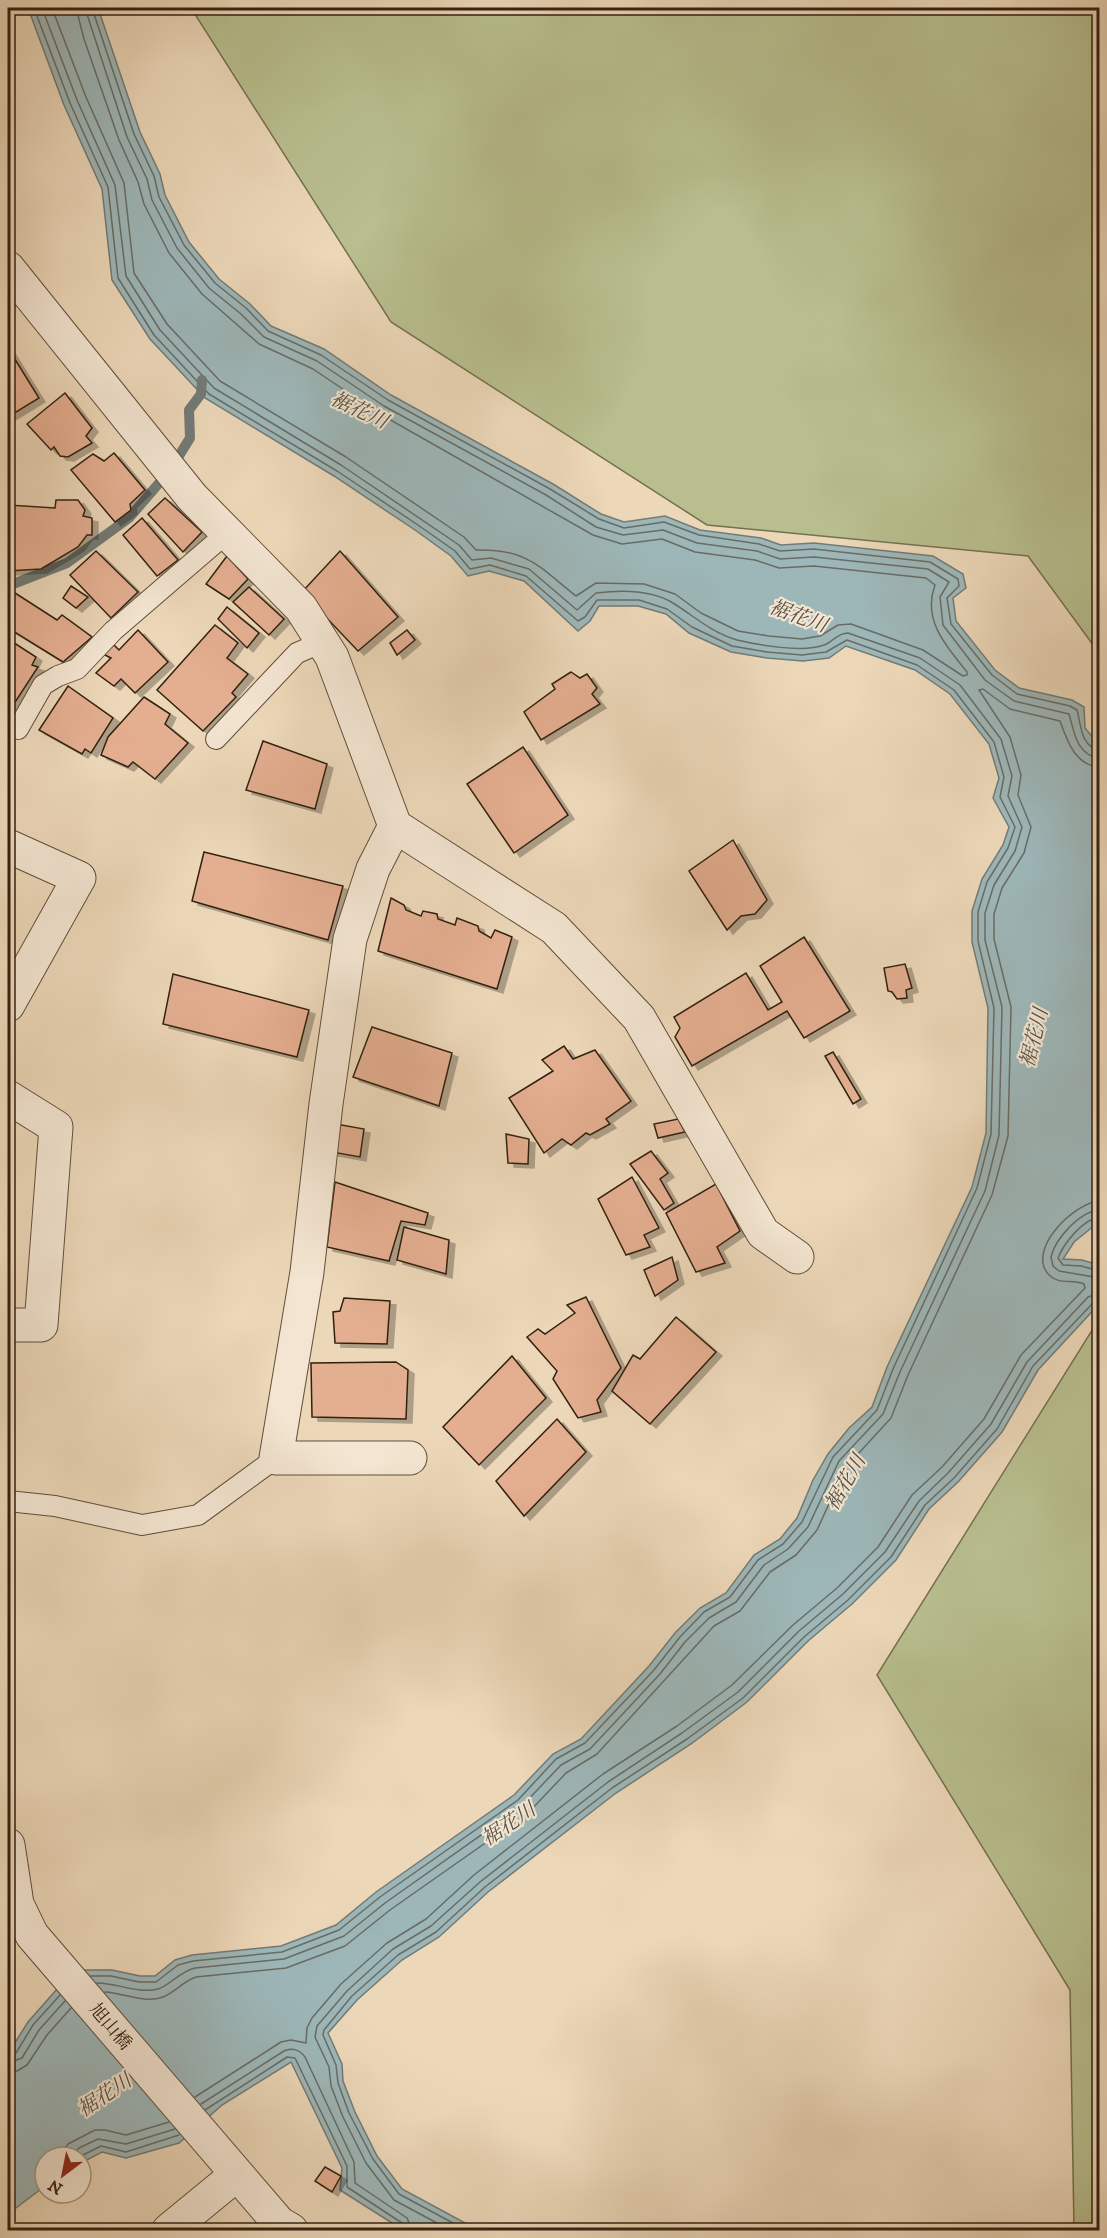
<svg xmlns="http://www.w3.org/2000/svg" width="1107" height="2238" font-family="'IM FELL DW Pica','Noto Serif JP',serif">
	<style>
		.green { fill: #b8be8e; stroke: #757050; stroke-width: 1.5 }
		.water { fill: #9db7b9; stroke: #727b76; stroke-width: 1.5 }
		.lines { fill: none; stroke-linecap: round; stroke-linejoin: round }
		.shore { stroke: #686c65; stroke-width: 1.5 }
		.stream { stroke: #727b76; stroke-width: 10 }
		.building { fill: #e4ae90; stroke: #322111; stroke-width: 1.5; filter: url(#shadow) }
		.lane-casing { stroke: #604e3b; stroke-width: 22 }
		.street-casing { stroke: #604e3b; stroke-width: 35 }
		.lane { stroke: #f3e5d1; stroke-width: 20 }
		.street { stroke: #f3e5d1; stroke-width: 33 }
		.labels { text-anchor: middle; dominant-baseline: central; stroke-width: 4.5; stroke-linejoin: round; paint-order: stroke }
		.street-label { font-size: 18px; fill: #322111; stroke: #f3e5d1 }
		.water-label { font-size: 20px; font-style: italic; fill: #524e43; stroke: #f3e5d1 }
	</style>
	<defs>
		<filter id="shadow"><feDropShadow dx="6" dy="4" stdDeviation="0" flood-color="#0004"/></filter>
	</defs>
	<rect width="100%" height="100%" fill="#ecd7b8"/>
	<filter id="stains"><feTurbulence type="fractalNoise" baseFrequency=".00333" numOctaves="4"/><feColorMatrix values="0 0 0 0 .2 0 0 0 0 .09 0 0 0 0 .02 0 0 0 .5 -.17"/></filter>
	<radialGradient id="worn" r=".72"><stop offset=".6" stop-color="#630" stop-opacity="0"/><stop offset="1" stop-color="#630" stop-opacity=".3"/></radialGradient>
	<g class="green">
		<path d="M191,8H1099V653L1028,556L707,525L391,322Z"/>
		<path d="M1099,1319L1100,2230H1074L1070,1990L877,1675Z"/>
	</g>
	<path class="water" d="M28,8H98L140,132L160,174L165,195L189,242L219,279L250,304L271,326L324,349L391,395L553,484L601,514L624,522L665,516L700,530L761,538L781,545L814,543L933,556L963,574L966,588L953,598L956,621L995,670L1019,688L1072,700L1084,707L1085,728L1100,746V1221L1074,1242L1063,1259L1082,1260L1099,1265L1100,1303L1038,1370L1002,1432L958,1482L929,1509L896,1560L852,1604L808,1641L747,1702L691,1744L616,1793L488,1892L439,1937L402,1960L357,2000L328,2033L342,2064L343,2081L355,2112L377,2156L402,2189L478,2230H403L340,2190L342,2168L291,2062L222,2105L179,2143L126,2158L102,2152L81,2163V2157H45V2186L8,2214V2049H11L28,2022L57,1989L83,1970H112L140,1976H155L175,1960L192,1955L281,1946L336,1925L376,1892L514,1795L553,1754L581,1739L649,1666L675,1633L700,1608L726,1593L754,1555L780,1539L797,1518L813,1480L828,1454L849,1428L872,1407L887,1367L972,1187L986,1133L988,1008L972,942V911L982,879L1003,845L1009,827L993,798L999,778L989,744L950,694L915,670L846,646L829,658L803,661L767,658L731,652L689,633L666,614L638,606H599L590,621L578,631L524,581L489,571L468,576L451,556L415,530L334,476L205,398L150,339L112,280L102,189L64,105Z"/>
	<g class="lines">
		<g class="shore">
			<path d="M34,8L70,103L108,187L118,278L154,335L209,394L337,471L418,525L455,551L470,569L490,565L526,576L578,621L585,617L597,600H639L667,609L692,627L732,646L767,652L802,655L826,652L847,640L917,665L954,690L994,742L1004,777L1000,797L1015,827L1008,848L987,882L978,912V941L994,1008L991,1134L977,1188L893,1369L877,1410L833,1457L802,1522L783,1544L758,1560L730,1597L704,1612L680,1637L654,1670L585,1743L556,1759L518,1800L380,1897L339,1930L282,1952L193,1961L178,1965L156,1982H139L111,1976H90"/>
			<path d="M42,8L77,100L115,185L126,276L160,330L214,388L341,465L459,545L472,560L491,558L529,569L577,610L596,593C620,590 652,590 673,603C694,616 712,633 737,640C758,645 803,653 824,645C833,642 837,633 848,633L920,658L960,685L1001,739L1012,776L1008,796L1022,827L1015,851L994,885L985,913V940L1002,1007L999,1135L985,1191L900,1372L883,1414L839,1461L808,1527L788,1549L764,1565L736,1602L709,1618L685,1642L660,1674L590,1749L561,1765L522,1806L385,1903L344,1936L284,1959L195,1968C179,1972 169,1986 158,1989C138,1994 117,1983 97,1983"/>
			<path d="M52,8L86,97L124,183L134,273L167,324L220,381L346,457L464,537L476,550C528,549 538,566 576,596L596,583L644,584L675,594L701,613L738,631L769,636L802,639L820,636L838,625L851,624L923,650L963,676L967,675V672C946,646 922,620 935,585L926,578L814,566L779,568L755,560L695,552L662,539L622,544L593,535L380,414L313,369L259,344L202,294L169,253L144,204L138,182L119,140L84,39L76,8"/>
			<path d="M85,8L127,137L147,179L152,200L177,248L209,288L241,314L264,337L317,361L384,406L546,495L596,527L623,535L663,530L697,543L757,551L780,559L814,557L928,569L949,582L940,597L943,625L985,680L1014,701L1069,714C1074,730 1076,756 1100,758"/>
			<path d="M92,8L134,134L154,176L159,197L184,245L215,283L246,308L268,331L321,355L388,400L550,489L599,519L624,528L664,522L699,535L759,544L780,551L814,549L930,562L958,579L959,586L947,598L951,624L992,675L1017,694L1070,706L1077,710C1081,723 1080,747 1100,750"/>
			<path d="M1100,1210C1080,1211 1055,1239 1051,1257L1053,1266L1059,1271L1100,1278"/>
			<path d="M1100,1217C1083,1219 1064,1243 1058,1258L1063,1265L1081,1266L1100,1271"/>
			<path d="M105,1992C124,1993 144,2004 163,1997C176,1992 183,1981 196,1977L286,1968L345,1946L390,1910L528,1813L566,1773L597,1754L714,1626L740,1611L770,1572L796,1555L817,1530L846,1467L891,1418L908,1375L992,1195L1008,1136L1011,1007L994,939V914L1002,888L1024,853L1031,827L1018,795L1021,775L1010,737L979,690L983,689L1010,709L1060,721C1067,740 1075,766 1100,767"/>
			<path d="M8,2055L16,2053L33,2025L60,1995"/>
			<path d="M8,2063L22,2058L39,2030L65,2001"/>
			<path d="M8,2072L17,2071L27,2065L47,2035L71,2008"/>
			<path d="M195,2097L281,2042L291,2040L306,2043L307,2028L312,2018L341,1984L387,1943L426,1919L474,1875L603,1774L677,1726L732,1685L793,1625L837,1588L878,1547L912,1495L942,1467L984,1419L1021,1355L1085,1288L1084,1284C1072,1279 1059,1285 1049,1275C1025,1250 1075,1202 1100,1201"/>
			<path d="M201,2104L284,2051C292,2047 300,2050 305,2057L354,2162L355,2183L407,2218L412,2230"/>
			<path d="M205,2110L287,2057L295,2058L347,2166V2187L402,2223L405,2230"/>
			<path d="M59,2157L68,2144L95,2130H105L126,2135L169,2122"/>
			<path d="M69,2157L79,2148L98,2139L126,2144L175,2129"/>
			<path d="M79,2157L101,2146L126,2152L179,2135"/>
			<path d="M450,2230L394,2200L366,2163L343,2117L331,2086L329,2067L315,2037L317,2026L347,1991L393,1949L431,1926L480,1882L608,1782L682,1733L738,1692L799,1631L843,1594L885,1552L919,1501L948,1473L991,1424L1027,1362L1088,1297L1100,1293"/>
			<path d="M466,2230L399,2194L373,2159L349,2113L338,2083L336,2065L323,2035L324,2030L352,1996L398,1955L436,1932L485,1887L612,1788L687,1739L743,1698L804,1637L848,1600L891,1557L925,1505L954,1478L997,1429L1033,1366L1093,1303L1100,1301"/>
		</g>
		<g class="stream">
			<path d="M177,459L190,438L189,410L201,394L202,380"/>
			<path d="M8,586L67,563L129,518L160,482"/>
		</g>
	</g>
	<g class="building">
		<path d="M8,348L39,398L8,417Z"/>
		<path d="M65,393L92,428L86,436L92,443L68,457L60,456L54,447L51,450L27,424Z"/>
		<path d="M114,453L145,490L130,504L131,510L115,522L71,470L93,454L104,461Z"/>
		<path d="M165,498L202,532L183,552L148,514Z"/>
		<path d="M56,500H78L85,510L83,516L92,518V535H87L78,547L41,569L8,571V505L55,508Z"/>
		<path d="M142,518L178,560L157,576L123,535Z"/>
		<path d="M96,551L138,592L111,618L70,575Z"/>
		<path d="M340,551L398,617L358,651L302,592Z"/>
		<path d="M227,556L248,579L229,599L206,584Z"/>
		<path d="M71,586L88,597L76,608L63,598Z"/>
		<path d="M249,587L284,619L269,635L233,602Z"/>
		<path d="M15,593L57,620L62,615L92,637L63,662L8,628V602Z"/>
		<path d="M227,607L259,633L247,648L218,619Z"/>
		<path d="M215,625L238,643L227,658L248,674L232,693L236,697L203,731L157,690Z"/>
		<path d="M138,630L168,662L135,693L121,679L114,686L96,673L111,658L103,654L114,645L119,650Z"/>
		<path d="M407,630L415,640L397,655L390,643Z"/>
		<path d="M8,639L36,657L32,665L38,667L8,713Z"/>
		<path d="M571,672L580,678L587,674L597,688L592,694L600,704L541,740L524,712L555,689L552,684Z"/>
		<path d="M68,686L113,718L91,753L85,749L82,754L39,730Z"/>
		<path d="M144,697L170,714L165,724L188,743L155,779L133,762L128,767L101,755L108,737Z"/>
		<path d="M263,741L327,764L315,809L246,790Z"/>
		<path d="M523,747L568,815L514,853L467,784Z"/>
		<path d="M733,840L767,900L755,914L741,916L727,930L689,871Z"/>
		<path d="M204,852L343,886L328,940L192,901Z"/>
		<path d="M391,898L404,905L406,910L421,916L423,911L437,914L438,919L455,925L457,918L478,926L479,931L491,938L495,930L512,937L497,989L378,951Z"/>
		<path d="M804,937L850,1011L804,1038L787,1011L692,1066L675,1037L680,1028L674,1017L746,973L768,1010L782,1002L760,966Z"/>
		<path d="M905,964L912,988L906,990L907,998L897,999L892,992L888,991L884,968Z"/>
		<path d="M173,974L309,1010L297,1057L163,1024Z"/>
		<path d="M372,1027L452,1053L439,1106L353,1077Z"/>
		<path d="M564,1046L573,1059L595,1050L631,1101L606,1119L610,1124L590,1135L586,1133L571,1145L562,1139L544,1153L509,1098L553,1071L542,1060Z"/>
		<path d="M833,1052L861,1099L853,1104L825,1056Z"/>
		<path d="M678,1119L685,1132L658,1138L654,1124Z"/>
		<path d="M336,1124L364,1129L360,1157L332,1152Z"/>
		<path d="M506,1134L529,1139L528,1164L508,1163Z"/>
		<path d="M651,1151L668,1173L660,1179L674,1203L664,1210L630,1164Z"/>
		<path d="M632,1177L659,1228L644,1235L650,1247L626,1255L598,1199Z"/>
		<path d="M335,1182L428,1213L425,1225L401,1221L389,1261L327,1247Z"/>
		<path d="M716,1184L740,1231L717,1247L725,1263L696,1272L666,1213Z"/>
		<path d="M404,1227L449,1240L446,1274L397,1260Z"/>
		<path d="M672,1257L678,1280L655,1296L644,1270Z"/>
		<path d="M586,1297L621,1368L597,1400L601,1412L578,1418L553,1379L557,1371L527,1337L538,1329L545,1334L575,1313L567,1305Z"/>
		<path d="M344,1298L390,1301L387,1344L335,1343L333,1312L340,1311Z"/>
		<path d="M676,1317L716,1352L650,1424L612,1391L633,1355L640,1359Z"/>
		<path d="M512,1356L546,1398L479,1465L443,1427Z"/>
		<path d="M396,1362L408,1370L406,1419L312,1417L311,1363Z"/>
		<path d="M557,1419L586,1452L524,1516L496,1481Z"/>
		<path d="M325,2167L341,2176L332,2192L315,2181Z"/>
	</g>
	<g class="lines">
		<defs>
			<g id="lane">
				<path d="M18,729L43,685L58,676L77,669L113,631L228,532"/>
				<path d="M216,739L297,653L323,642"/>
				<path d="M8,1501L55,1506L142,1525L198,1515L276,1458"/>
			</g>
			<g id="street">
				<path d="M8,268L192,497L301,608L332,657L395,826L554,928L639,1018L763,1233L797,1257"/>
				<path d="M395,826L373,869L350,939L326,1104L307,1272L276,1458H410"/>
				<path d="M8,846L79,878L8,1005"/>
				<path d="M8,1097L56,1127L41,1325H8"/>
				<path d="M8,1845L17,1904L32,1935L279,2223L291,2230"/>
				<path d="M169,2230L236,2175"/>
			</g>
		</defs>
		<use href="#lane" class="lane-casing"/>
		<use href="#street" class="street-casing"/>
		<use href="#lane" class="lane"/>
		<use href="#street" class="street"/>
	</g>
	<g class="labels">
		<g class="street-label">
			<text transform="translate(110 2027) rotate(50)">旭山橋</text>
		</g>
		<g class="water-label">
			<text transform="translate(359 411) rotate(25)">裾花川</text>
			<text transform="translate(798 617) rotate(20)">裾花川</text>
			<text transform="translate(1035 1038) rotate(-76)">裾花川</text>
			<text transform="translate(846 1483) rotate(-60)">裾花川</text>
			<text transform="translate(509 1825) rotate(-34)">裾花川</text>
			<text transform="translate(105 2096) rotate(-34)">裾花川</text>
		</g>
	</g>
	<rect width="1107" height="2238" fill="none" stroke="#ecd7b8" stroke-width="30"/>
	<rect x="9" y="9" width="1089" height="2220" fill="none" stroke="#322111" stroke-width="3"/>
	<rect x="15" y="15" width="1077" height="2208" fill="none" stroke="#322111" stroke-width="1.5"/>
	<g transform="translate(63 2175) rotate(212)"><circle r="28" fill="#f3e5d1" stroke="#a69784" stroke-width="1.5"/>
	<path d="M0-4.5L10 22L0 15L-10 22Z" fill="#8f2418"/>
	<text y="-9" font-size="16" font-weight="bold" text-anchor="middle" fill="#322111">N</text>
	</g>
	<rect width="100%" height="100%" filter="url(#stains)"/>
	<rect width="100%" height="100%" fill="url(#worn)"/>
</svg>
